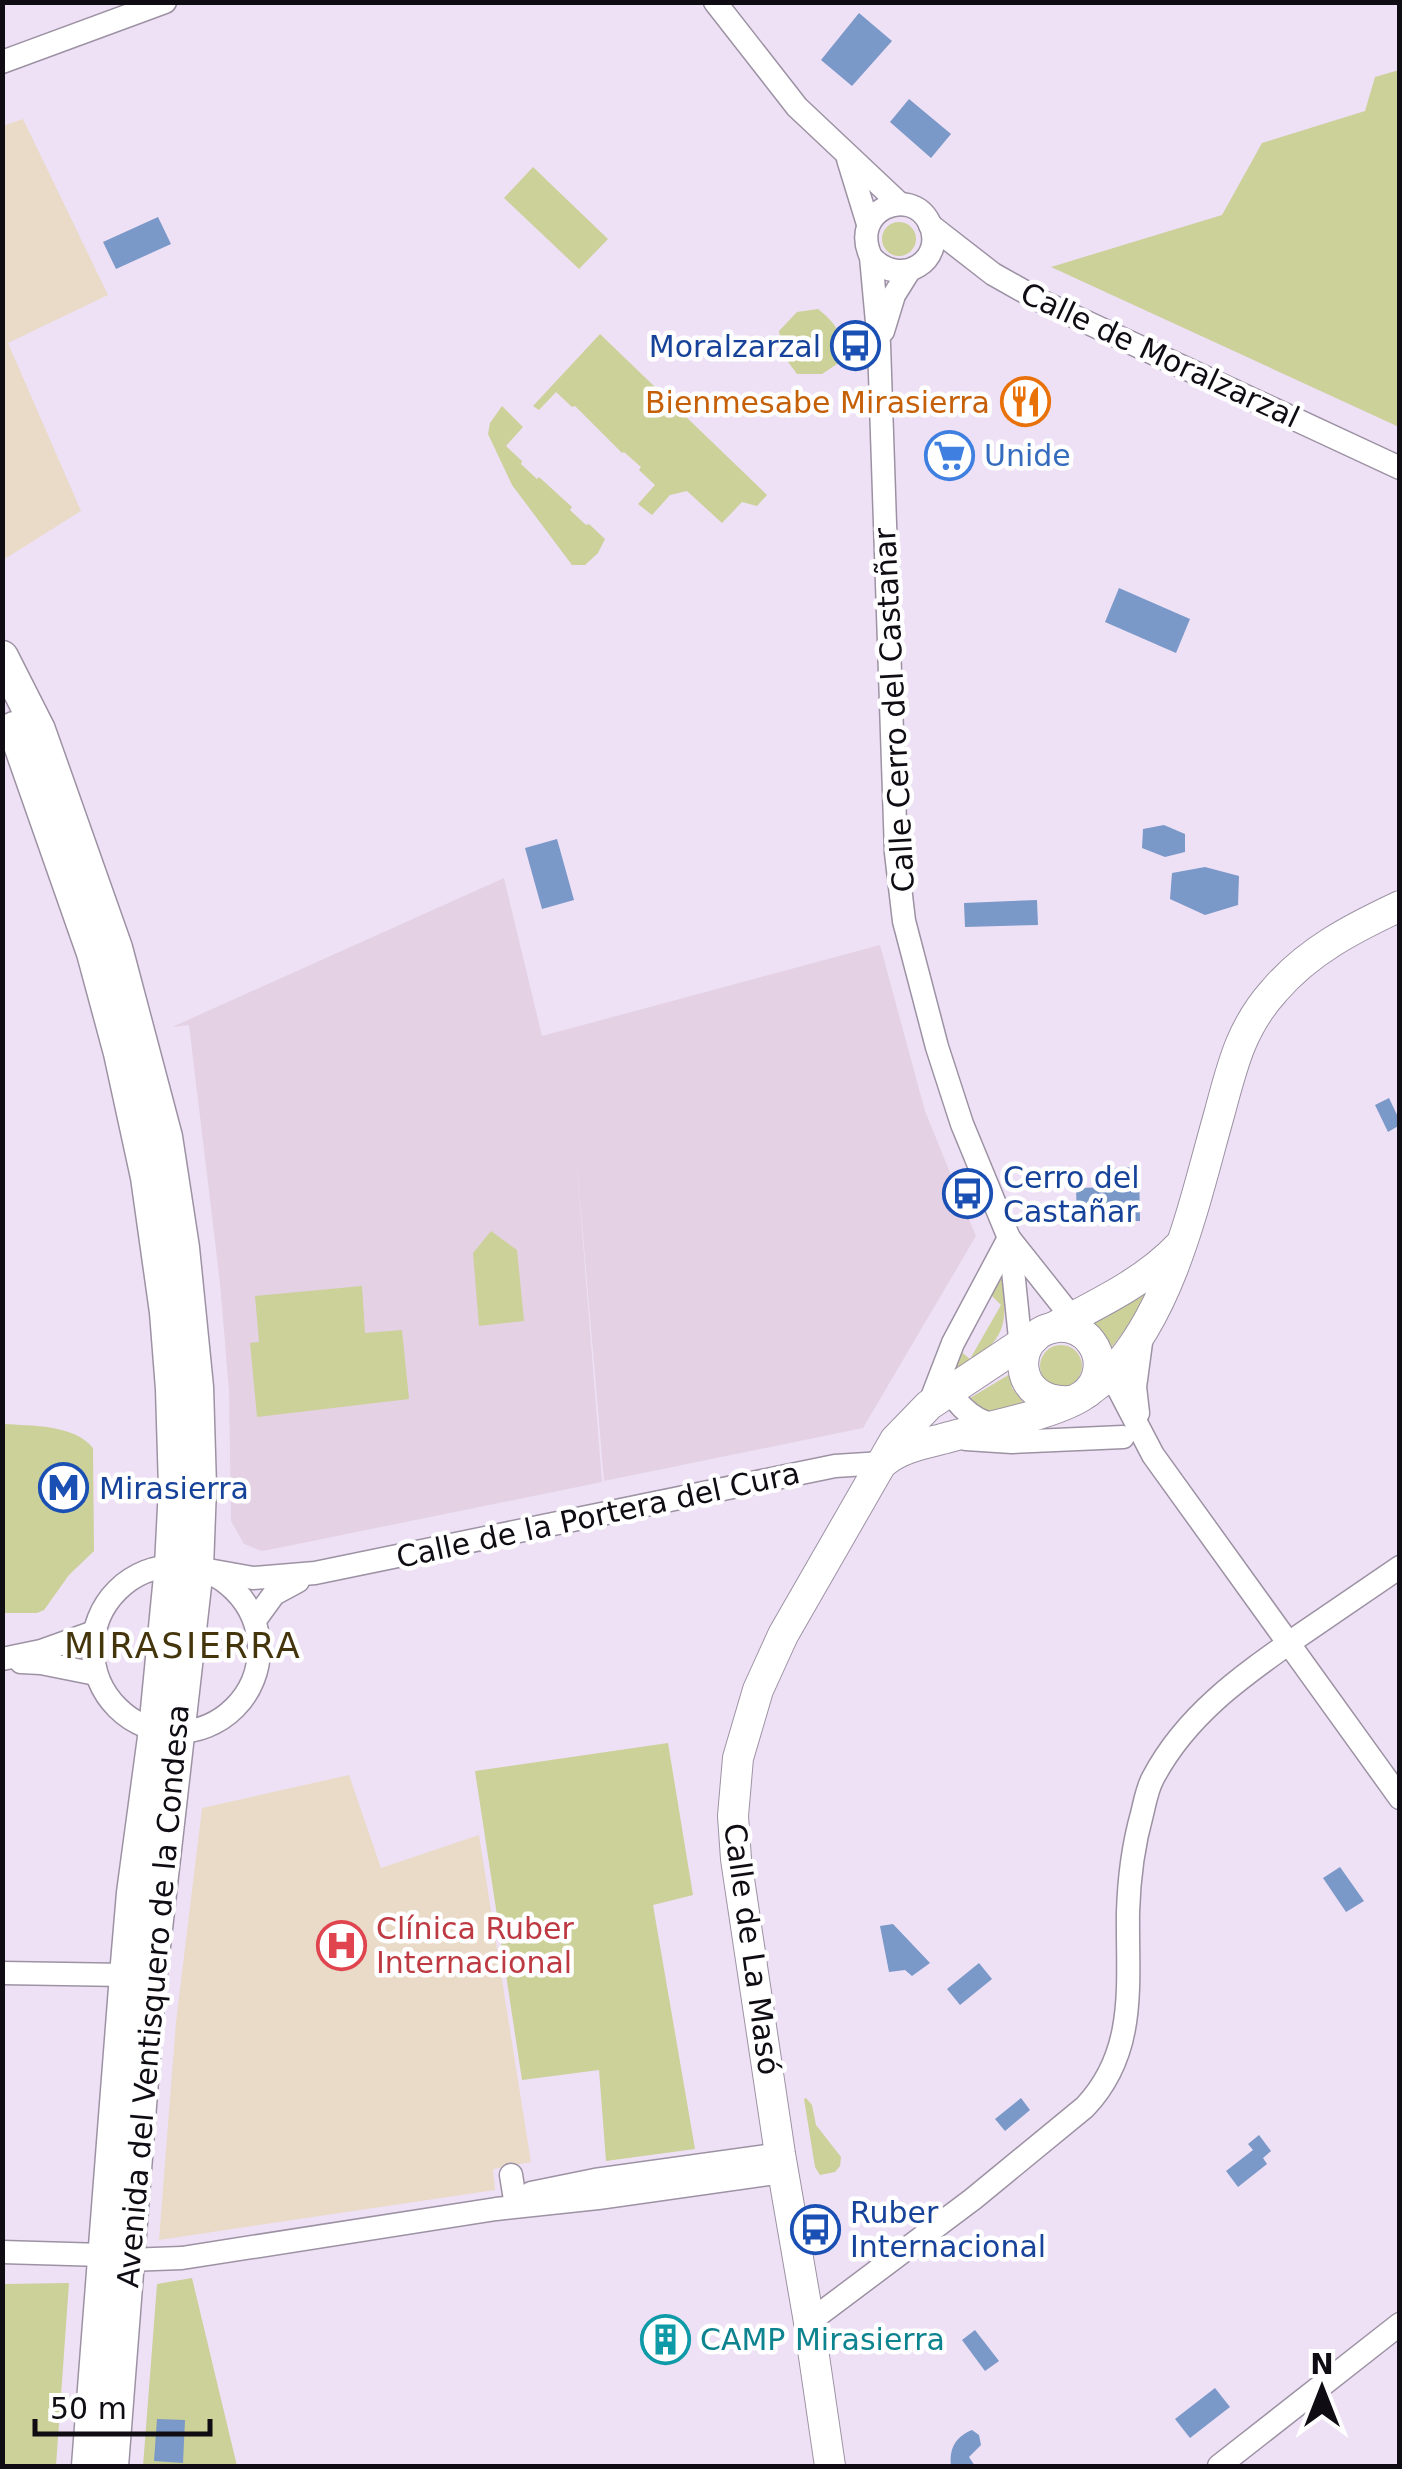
<svg xmlns="http://www.w3.org/2000/svg" width="1402" height="2469" font-family="'DejaVu Sans',sans-serif">
	<style>
		.education { fill: #e4d2e4 }
		.medical { fill: #e9dbc8 }
		.green { fill: #ccd099 }
		.water { fill: #7a98c8 }
		.lines { fill: none; stroke-linecap: round; stroke-linejoin: round }
		.minor-casing { stroke: #9d92a4; stroke-width: 25 }
		.tertiary-casing { stroke: #9d92a4; stroke-width: 32 }
		.secondary-casing { stroke: #9d92a4; stroke-width: 35 }
		.minor { stroke: #fff; stroke-width: 22 }
		.tertiary { stroke: #fff; stroke-width: 30 }
		.secondary { stroke: #fff; stroke-width: 32 }
		.labels { text-anchor: middle; dominant-baseline: central; stroke-width: 9; stroke-linejoin: round; paint-order: stroke }
		.transit-label { font-size: 30px; fill: #164399; stroke: #fff; text-anchor: start }
		.street-label { font-size: 30px; fill: #100c13; stroke: #fff }
		.food-label { font-size: 30px; fill: #c56008; stroke: #fff; text-anchor: end }
		.shop-label { font-size: 30px; fill: #366cbe; stroke: #fff; text-anchor: start }
		.health-label { font-size: 30px; fill: #be3a42; stroke: #fff; text-anchor: start }
		.culture-label { font-size: 30px; fill: #0d838f; stroke: #fff; text-anchor: start }
		.quarter-label { font-size: 35px; letter-spacing: 2.5px; fill: #45350c; stroke: #fff }
	</style>
	<rect width="100%" height="100%" fill="#eee1f6"/>
	<path class="education" d="M504,878L542,1036L880,945L925,1111L976,1236L863,1428L604,1481L576,1153L602,1482L283,1547L262,1551L244,1544L231,1521L229,1391L220,1283L189,1025L172,1027Z"/>
	<g class="medical">
		<path d="M23,119L108,295L8,343L81,511L3,560L2,126Z"/>
		<path d="M349,1775L381,1868L479,1835L531,2162L493,2169L495,2190L159,2240L176,2022L202,1808Z"/>
	</g>
	<g class="green">
		<path d="M1399,70V427L1051,267L1222,215L1262,143L1365,111L1375,77Z"/>
		<path d="M533,167L608,239L579,269L504,198Z"/>
		<circle cx="899" cy="239" r="17"/>
		<path d="M818,309C840,327 842,334 840,362L822,374H797L783,355L779,331L797,312Z"/>
		<path d="M600,334L767,495L757,506L742,502L722,523L687,491L670,495L652,515L638,504L655,485L639,470L641,467L624,452L622,453L575,406L572,407L556,392L539,410L533,406Z"/>
		<path d="M502,406L523,427L506,446L522,461L521,464L537,479L539,477L572,507L570,510L586,525L589,524L605,539L598,553L585,565H572L512,485L488,434L490,423Z"/>
		<path d="M491,1231L517,1250L524,1321L479,1326L473,1253Z"/>
		<path d="M1002,1274C1009,1332 1004,1339 957,1373L954,1367L958,1349L970,1359L1001,1305L989,1293Z"/>
		<path d="M362,1286L365,1333L402,1330L409,1399L257,1417L250,1343L259,1342L255,1296Z"/>
		<path d="M1143,1290L1148,1295L1137,1314L1111,1348L1093,1322Z"/>
		<circle cx="1061" cy="1366" r="21"/>
		<path d="M1010,1374L1012,1388L1023,1402L989,1412L981,1408L970,1398Z"/>
		<path d="M3,1424C31,1426 74,1424 93,1448L94,1551L69,1575L44,1610L37,1613H3Z"/>
		<path d="M668,1743L693,1895L653,1905L695,2149L606,2161L599,2070L522,2080L475,1771Z"/>
		<path d="M806,2098L812,2105L816,2125L841,2157L840,2166L835,2172L820,2175L815,2167L804,2099Z"/>
		<path d="M192,2278L237,2466H143L157,2284Z"/>
		<path d="M69,2283L56,2466H4V2284Z"/>
	</g>
	<g class="water">
		<path d="M859,13L892,41L852,86L821,60Z"/>
		<path d="M909,99L951,134L931,158L890,122Z"/>
		<path d="M158,217L171,244L116,269L103,242Z"/>
		<path d="M1119,588L1190,619L1176,653L1105,622Z"/>
		<path d="M1164,825L1185,834V852L1165,857L1142,848L1143,829Z"/>
		<path d="M557,839L574,900L542,909L525,848Z"/>
		<path d="M1205,867L1239,876L1238,905L1205,915L1170,899L1172,873Z"/>
		<path d="M1037,900L1038,925L965,927L964,903Z"/>
		<path d="M1389,1098L1399,1119L1400,1125L1388,1132L1375,1105Z"/>
		<path d="M1139,1167L1140,1221H1077L1076,1188L1113,1187V1168Z"/>
		<path d="M1340,1867L1364,1901L1346,1912L1323,1878Z"/>
		<path d="M893,1924L930,1963L912,1976L905,1970L889,1972L880,1926Z"/>
		<path d="M979,1963L992,1979L960,2005L947,1989Z"/>
		<path d="M1021,2098L1030,2110L1005,2131L995,2119Z"/>
		<path d="M1259,2135L1271,2151L1263,2158L1267,2164L1238,2187L1226,2171L1253,2150L1248,2144Z"/>
		<path d="M975,2330L999,2361L985,2371L962,2340Z"/>
		<path d="M1215,2388L1230,2407L1190,2438L1175,2419Z"/>
		<path d="M157,2419L185,2420L183,2463L154,2461Z"/>
		<path d="M972,2430L979,2435L981,2445L969,2457L975,2466H951C949,2449 955,2437 972,2430Z"/>
	</g>
	<g class="lines">
		<defs>
			<g id="minor">
				<path d="M715,2L797,107L900,204"/>
				<path d="M2,62L165,2"/>
				<path d="M848,159L868,224"/>
				<path d="M930,225L993,274L1041,301L1400,468"/>
				<path d="M871,257C901,290 948,259 929,222C910,185 849,210 871,257L879,344L896,853L904,921L937,1047L962,1124L1009,1238L1082,1330"/>
				<path d="M883,331L894,295L909,271"/>
				<path d="M1010,1241L1022,1358"/>
				<path d="M1105,1363L1153,1455L1400,1798"/>
				<path d="M944,1376C950,1399 971,1421 995,1425"/>
				<path d="M929,1405L953,1343L1009,1238"/>
				<path d="M1138,1413L1135,1387L1142,1335"/>
				<path d="M966,1439L1012,1442L1123,1437"/>
				<circle cx="176" cy="1649" r="83"/>
				<path d="M197,1568L253,1578L315,1573L835,1466L882,1463"/>
				<path d="M255,1620L274,1594L298,1581"/>
				<path d="M2,1659L41,1651L94,1632"/>
				<path d="M21,1662L41,1663L96,1674"/>
				<path d="M2,1973L126,1975L139,1981"/>
				<path d="M511,2175L516,2206"/>
				<path d="M531,2193L595,2180L780,2154"/>
				<path d="M2,2252L103,2255L127,2260L182,2258L496,2209L598,2198L783,2172"/>
				<path d="M809,2322L973,2199L1085,2107C1138,2051 1127,1983 1128,1912C1129,1879 1133,1846 1142,1814C1145,1802 1147,1789 1153,1778C1186,1715 1242,1676 1299,1636C1333,1613 1366,1590 1400,1567"/>
				<path d="M1219,2466L1400,2324"/>
			</g>
			<g id="tertiary">
				<path d="M1054,1327C1097,1304 1145,1282 1179,1246"/>
				<path d="M1088,1392C1095,1386 1105,1380 1111,1373C1173,1308 1195,1199 1219,1115C1232,1067 1240,1029 1274,991C1308,951 1353,928 1400,906"/>
				<path d="M885,1461C901,1448 922,1444 942,1439C980,1428 1050,1416 1082,1396C1100,1384 1104,1359 1091,1342C1083,1331 1070,1326 1057,1327C1009,1333 1011,1405 1070,1401"/>
				<path d="M830,2466L809,2322L780,2154L736,1859L733,1816L738,1758L758,1690L783,1635L895,1440L929,1405L1019,1345L1034,1338"/>
			</g>
			<g id="secondary">
				<path d="M2,657L39,730L116,948L166,1137L183,1248L197,1387L200,1487L197,1568L149,1990L112,2466"/>
				<path d="M14,728L93,953L120,1053L147,1177L166,1312L172,1389L175,1488L171,1566L155,1730L133,1893L126,1975L88,2466"/>
			</g>
		</defs>
		<use href="#minor" class="minor-casing"/>
		<use href="#tertiary" class="tertiary-casing"/>
		<use href="#secondary" class="secondary-casing"/>
		<use href="#minor" class="minor"/>
		<use href="#tertiary" class="tertiary"/>
		<use href="#secondary" class="secondary"/>
	</g>
	<defs>
		<symbol id="bus-ring" viewBox="-11 -11 22 22"><circle r="9.5" fill="#fff" stroke="#1a4fb4" stroke-width="1.5"/><path d="M-5-6H5V4H4V6H2V4H-2V6H-4V4H-5ZM-3.5-4V0h7V-4ZM-3.5 1.2v1.5H-2V1.2ZM2 1.2v1.5H3.5V1.2Z" fill="#1a4fb4"/></symbol>
		<symbol id="restaurant-ring" viewBox="-11 -11 22 22"><circle r="9.5" fill="#fff" stroke="#e8710a" stroke-width="1.5"/><path d="M-5-6h1v4h1v-4h1v4h1v-4h1v5L-1.5 .5V6h-2V.5L-5-1ZM5-6V6H3V1.5H1.5Q1.5-4 5-6Z" fill="#e8710a"/></symbol>
		<symbol id="supermarket-ring" viewBox="-11 -11 22 22"><circle r="9.5" fill="#fff" stroke="#3f7fe0" stroke-width="1.5"/><path d="M-6-5.5h2.5l.6 2H6L4.5 2H-2.5L-4.4-4H-6ZM-1.5 3.2a1.3 1.3 0 1 0 .1 0ZM3 3.2a1.3 1.3 0 1 0 .1 0Z" fill="#3f7fe0"/></symbol>
		<symbol id="metro-ring" viewBox="-11 -11 22 22"><circle r="9.5" fill="#fff" stroke="#1a4fb4" stroke-width="1.5"/><path d="M-5.5 5V-5H-3L0 0L3-5H5.5V5H3V-.5L0 4L-3-.5V5Z" fill="#1a4fb4"/></symbol>
		<symbol id="hospital-ring" viewBox="-11 -11 22 22"><circle r="9.5" fill="#fff" stroke="#e0444e" stroke-width="1.5"/><path d="M-5-5h3v3.5h4V-5h3V5h-3V1.5h-4V5h-3Z" fill="#e0444e"/></symbol>
		<symbol id="building-ring" viewBox="-11 -11 22 22"><circle r="9.5" fill="#fff" stroke="#0f9aa8" stroke-width="1.5"/><path d="M-4-6H4V6H1V3H-1V6H-4ZM-2.5-4.3h1.7v1.8h-1.7ZM.8-4.3h1.7v1.8H.8ZM-2.5-1h1.7V.8h-1.7ZM.8-1h1.7V.8H.8Z" fill="#0f9aa8"/></symbol>
	</defs>
	<g fill-rule="evenodd">
		<use href="#bus-ring" x="828" y="318" width="55" height="55"/>
		<use href="#restaurant-ring" x="998" y="374" width="55" height="55"/>
		<use href="#supermarket-ring" x="922" y="428" width="55" height="55"/>
		<use href="#bus-ring" x="940" y="1166" width="55" height="55"/>
		<use href="#metro-ring" x="36" y="1460" width="55" height="55"/>
		<use href="#hospital-ring" x="314" y="1918" width="55" height="55"/>
		<use href="#bus-ring" x="788" y="2202" width="55" height="55"/>
		<use href="#building-ring" x="638" y="2312" width="55" height="55"/>
	</g>
	<g class="labels">
		<g class="transit-label">
			<text x="821" y="346" text-anchor="end">Moralzarzal</text>
			<text x="1003" y="1177">Cerro del<tspan x="1003" dy="34">Castañar</tspan></text>
			<text x="99" y="1488">Mirasierra</text>
			<text x="850" y="2212">Ruber<tspan x="850" dy="34">Internacional</tspan></text>
		</g>
		<g class="street-label">
			<text transform="translate(1160 355) rotate(25)">Calle de Moralzarzal</text>
			<text transform="translate(894 710) rotate(-93)">Calle Cerro del Castañar</text>
			<text transform="translate(598 1515) rotate(-12)">Calle de la Portera del Cura</text>
			<text transform="translate(752 1949) rotate(82)">Calle de La Masó</text>
			<text transform="translate(153 1996) rotate(-85)">Avenida del Ventisquero de la Condesa</text>
		</g>
		<g class="food-label">
			<text x="990" y="402">Bienmesabe Mirasierra</text>
		</g>
		<g class="shop-label">
			<text x="984" y="455">Unide</text>
		</g>
		<g class="health-label">
			<text x="376" y="1928">Clínica Ruber<tspan x="376" dy="34">Internacional</tspan></text>
		</g>
		<g class="culture-label">
			<text x="700" y="2339">CAMP Mirasierra</text>
		</g>
		<g class="quarter-label">
			<text x="183" y="1646">MIRASIERRA</text>
		</g>
	</g>
	<rect width="1402" height="2469" fill="none" stroke="#100c13" stroke-width="10"/>
	<g transform="translate(1322 2389)" stroke="#ffffff" stroke-width="8" paint-order="stroke">
	<path d="M0-8L18 38L0 25L-18 38Z" fill="#100c13"/>
	<text y="-15" font-size="28" font-weight="bold" text-anchor="middle" fill="#100c13">N</text>
	</g>
	<path d="M35 2419v15h175v-15" fill="none" stroke="#100c13" stroke-width="5"/>
	<text x="50" y="2419" font-size="30" fill="#100c13" stroke="#ffffff" stroke-width="8" paint-order="stroke">50 m</text>
</svg>
